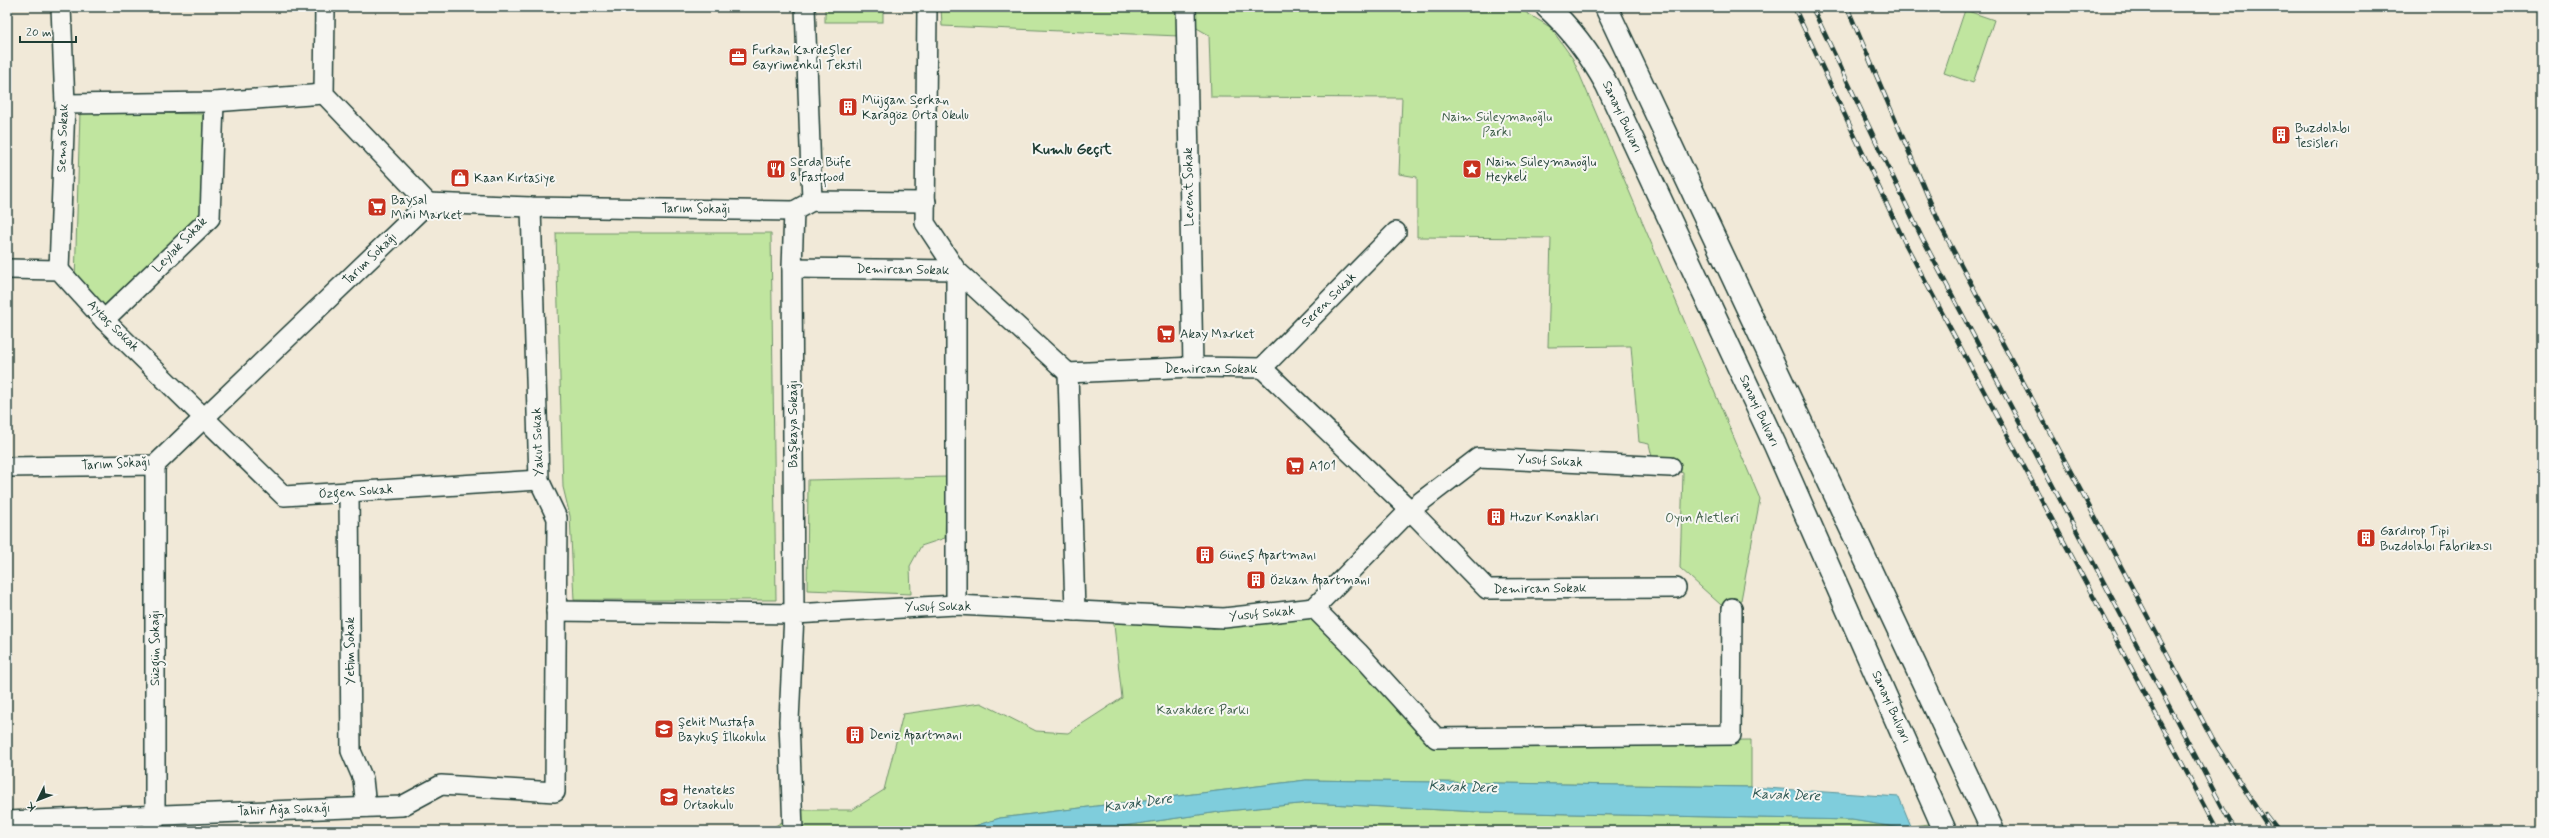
<svg xmlns="http://www.w3.org/2000/svg" width="2549" height="838" font-family="Mynerve,sans-serif">
	<style>
		.green { fill: #c0e59f; stroke: #70916a }
		.water { fill: #7fcddc; stroke: #599399 }
		.lines { fill: none; stroke-linecap: round; stroke-linejoin: round }
		.street-casing { stroke: #1f3d34; stroke-width: 22 }
		.secondary-casing { stroke: #1f3d34; stroke-width: 25 }
		.street { stroke: #f6f6f2; stroke-width: 19 }
		.secondary { stroke: #f6f6f2; stroke-width: 22 }
		.rail-casing { stroke: #1f3d34; stroke-width: 4.5 }
		.rail { stroke: #f6f6f2; stroke-width: 3; stroke-dasharray: 9; stroke-linecap: butt }
		.labels { text-anchor: middle; dominant-baseline: central; stroke-width: 4; stroke-linejoin: round; paint-order: stroke }
		.poi-label { font-size: 13px; fill: #1f3d34; stroke: #f6f6f2; text-anchor: start }
		.park-label { font-size: 13px; fill: #3f5f49; stroke: #f6f6f2 }
		.street-label { font-size: 13px; fill: #1f3d34; stroke: #f6f6f2 }
		.water-label { font-size: 14px; font-style: italic; fill: #325a56; stroke: #f6f6f2 }
		.quarter-label { font-size: 15px; font-weight: bold; fill: #1f3d34; stroke: #f6f6f2 }
	</style>
	<rect width="100%" height="100%" fill="#f1e9d8"/>
	<filter id="ink" filterUnits="userSpaceOnUse"><feTurbulence type="fractalNoise" baseFrequency=".025" numOctaves="2"/><feDisplacementMap in="SourceGraphic" scale="8" xChannelSelector="R" yChannelSelector="G"/><feConvolveMatrix kernelMatrix="1 2 1 2 8 2 1 2 1" color-interpolation-filters="sRGB"/></filter>
	<g filter="url(#ink)">
		<g class="green">
			<rect x="825" y="7" width="58" height="15"/>
			<path d="M941,7H1180L1179,36L942,26Z"/>
			<path d="M1197,7H1517L1550,27L1573,59L1760,499L1741,600L1721,605L1680,568L1683,473L1653,461L1649,444L1639,442L1631,346L1548,347L1551,238L1417,237V177L1399,174L1402,98L1211,97L1209,35L1195,27Z"/>
			<path d="M1965,10L1994,20L1973,83L1944,73Z"/>
			<path d="M80,112L203,114L202,214L109,315L75,282Z"/>
			<path d="M556,233H771L776,600H574L570,516L563,487Z"/>
			<path d="M947,477L945,538L921,546L910,566L911,594L807,590L808,480Z"/>
			<path d="M1310,614L1435,743L1751,740V787L1306,780L1000,818L959,831H767L802,810H852L884,790L903,714L981,703L1036,731L1068,733L1122,698L1113,616L1210,629Z"/>
			<path d="M1310,803L1480,812L1852,820L1907,829L1911,826L1930,824V831H1088L1226,811Z"/>
		</g>
		<path class="water" d="M1306,780L1751,787L1899,797L1911,826L1907,829L1852,820L1480,812L1310,803L1226,811L1088,831H959L1000,818Z"/>
		<g class="lines">
			<defs>
				<g id="street">
					<path d="M325,7L324,94L428,203"/>
					<path d="M805,7L812,201"/>
					<path d="M927,7L925,223L956,270V605"/>
					<path d="M1186,7L1193,367"/>
					<path d="M65,104L214,102L324,94"/>
					<path d="M792,268L956,270L1068,373L1193,367L1262,368L1410,510L1487,589L1676,588"/>
					<path d="M7,269L59,270L104,320L284,496L539,480"/>
					<path d="M59,270L65,104L61,7"/>
					<path d="M104,320L210,218L214,102"/>
					<path d="M1262,368L1396,232"/>
					<path d="M1068,373L1075,611"/>
					<path d="M7,467L155,465L428,203L531,207L794,211"/>
					<path d="M349,492L351,751L363,779L366,807"/>
					<path d="M1314,608L1358,652L1436,738L1731,735L1732,608"/>
					<path d="M556,611L794,614L792,268L794,211L812,201L926,202"/>
					<path d="M7,821L402,806L441,785L555,792L557,518L539,480L531,207"/>
					<path d="M153,831L155,815V465"/>
					<path d="M793,831L789,721L794,614L956,605L1224,618L1314,608L1410,510L1478,458L1671,467"/>
				</g>
				<g id="secondary">
					<path d="M1547,7C1572,29 1591,56 1607,85L1775,445L1945,831"/>
					<path d="M1606,7L1993,831"/>
				</g>
			</defs>
			<use href="#street" class="street-casing"/>
			<use href="#secondary" class="secondary-casing"/>
			<use href="#street" class="street"/>
			<use href="#secondary" class="secondary"/>
			<defs>
				<g id="rail">
					<path d="M1794,7L1906,245L2218,831"/>
					<path d="M1812,7L1922,238L2235,831"/>
					<path d="M1847,7L1941,227L2213,740L2271,831"/>
					<path d="M2266,814L2279,831"/>
				</g>
			</defs>
			<use href="#rail" class="rail-casing"/>
			<use href="#rail" class="rail"/>
		</g>
	</g>
	<defs>
		<symbol id="office-square" viewBox="-11 -11 22 22"><rect x="-9" y="-9" width="18" height="18" rx="4" fill="#c8321e" stroke="#f6f6f2"/><path d="M-6-3h4V-5.5h4V-3h4V5H-6ZM-1-4.5V-3h2v-1.5ZM-6 0V1H6V0Z" fill="#fff"/></symbol>
		<symbol id="building-square" viewBox="-11 -11 22 22"><rect x="-9" y="-9" width="18" height="18" rx="4" fill="#c8321e" stroke="#f6f6f2"/><path d="M-4-6H4V6H1V3H-1V6H-4ZM-2.5-4.3h1.7v1.8h-1.7ZM.8-4.3h1.7v1.8H.8ZM-2.5-1h1.7V.8h-1.7ZM.8-1h1.7V.8H.8Z" fill="#fff"/></symbol>
		<symbol id="restaurant-square" viewBox="-11 -11 22 22"><rect x="-9" y="-9" width="18" height="18" rx="4" fill="#c8321e" stroke="#f6f6f2"/><path d="M-5-6h1v4h1v-4h1v4h1v-4h1v5L-1.5 .5V6h-2V.5L-5-1ZM5-6V6H3V1.5H1.5Q1.5-4 5-6Z" fill="#fff"/></symbol>
		<symbol id="sight-square" viewBox="-11 -11 22 22"><rect x="-9" y="-9" width="18" height="18" rx="4" fill="#c8321e" stroke="#f6f6f2"/><path d="M0-6L1.8-2.2L6-1.7L2.9 1.2L3.7 5.4L0 3.3L-3.7 5.4L-2.9 1.2L-6-1.7L-1.8-2.2Z" fill="#fff"/></symbol>
		<symbol id="shop-square" viewBox="-11 -11 22 22"><rect x="-9" y="-9" width="18" height="18" rx="4" fill="#c8321e" stroke="#f6f6f2"/><path d="M-5-2.5h2.3a2.7 3.5 0 0 1 5.4 0H5L5.5 6h-11ZM-1.5-2.5h3a1.5 2.3 0 0 0-3 0Z" fill="#fff"/></symbol>
		<symbol id="supermarket-square" viewBox="-11 -11 22 22"><rect x="-9" y="-9" width="18" height="18" rx="4" fill="#c8321e" stroke="#f6f6f2"/><path d="M-6-5.5h2.5l.6 2H6L4.5 2H-2.5L-4.4-4H-6ZM-1.5 3.2a1.3 1.3 0 1 0 .1 0ZM3 3.2a1.3 1.3 0 1 0 .1 0Z" fill="#fff"/></symbol>
		<symbol id="school-square" viewBox="-11 -11 22 22"><rect x="-9" y="-9" width="18" height="18" rx="4" fill="#c8321e" stroke="#f6f6f2"/><path d="M0-5L7-2L0 1L-7-2ZM-4 1L0 2.5L4 1V4Q0 6-4 4Z" fill="#fff"/></symbol>
	</defs>
	<g fill-rule="evenodd">
		<use href="#office-square" x="727" y="46" width="22" height="22"/>
		<use href="#building-square" x="837" y="96" width="22" height="22"/>
		<use href="#building-square" x="2270" y="124" width="22" height="22"/>
		<use href="#restaurant-square" x="765" y="158" width="22" height="22"/>
		<use href="#sight-square" x="1461" y="158" width="22" height="22"/>
		<use href="#shop-square" x="449" y="167" width="22" height="22"/>
		<use href="#supermarket-square" x="366" y="196" width="22" height="22"/>
		<use href="#supermarket-square" x="1155" y="323" width="22" height="22"/>
		<use href="#supermarket-square" x="1284" y="455" width="22" height="22"/>
		<use href="#building-square" x="1485" y="506" width="22" height="22"/>
		<use href="#building-square" x="2355" y="527" width="22" height="22"/>
		<use href="#building-square" x="1194" y="544" width="22" height="22"/>
		<use href="#building-square" x="1245" y="569" width="22" height="22"/>
		<use href="#school-square" x="653" y="718" width="22" height="22"/>
		<use href="#building-square" x="844" y="724" width="22" height="22"/>
		<use href="#school-square" x="658" y="786" width="22" height="22"/>
	</g>
	<g class="labels">
		<g class="poi-label">
			<text x="752" y="50">Furkan Kardeşler<tspan x="752" dy="15">Gayrimenkul Tekstil</tspan></text>
			<text x="862" y="100">Müjgan Serkan<tspan x="862" dy="15">Karagöz Orta Okulu</tspan></text>
			<text x="2295" y="128">Buzdolabı<tspan x="2295" dy="15">Tesisleri</tspan></text>
			<text x="790" y="162">Serda Büfe<tspan x="790" dy="15">&amp; Fastfood</tspan></text>
			<text x="1486" y="162">Naim Süleymanoğlu<tspan x="1486" dy="15">Heykeli</tspan></text>
			<text x="474" y="178">Kaan Kırtasiye</text>
			<text x="391" y="200">Baysal<tspan x="391" dy="15">Mini Market</tspan></text>
			<text x="1180" y="334">Akay Market</text>
			<text x="1309" y="466">A101</text>
			<text x="1510" y="517">Huzur Konakları</text>
			<text x="2380" y="531">Gardırop Tipi<tspan x="2380" dy="15">Buzdolabı Fabrikası</tspan></text>
			<text x="1219" y="555">Güneş Apartmanı</text>
			<text x="1270" y="580">Özkan Apartmanı</text>
			<text x="678" y="722">Şehit Mustafa<tspan x="678" dy="15">Baykuş İlkokulu</tspan></text>
			<text x="869" y="735">Deniz Apartmanı</text>
			<text x="683" y="790">Henateks<tspan x="683" dy="15">Ortaokulu</tspan></text>
		</g>
		<g class="park-label">
			<text x="1497" y="117">Naim Süleymanoğlu<tspan x="1497" dy="15">Parkı</tspan></text>
			<text x="1702" y="518">Oyun Aletleri</text>
			<text x="1203" y="710">Kavakdere Parkı</text>
		</g>
		<g class="street-label">
			<text transform="translate(1622 117) rotate(65)">Sanayi Bulvarı</text>
			<text transform="translate(63 138) rotate(-88)">Sema Sokak</text>
			<text transform="translate(1189 187) rotate(-91)">Levent Sokak</text>
			<text transform="translate(696 209) rotate(1)">Tarım Sokağı</text>
			<text transform="translate(180 245) rotate(-46)">Leylak Sokak</text>
			<text transform="translate(370 259) rotate(-44)">Tarım Sokağı</text>
			<text transform="translate(903 270) rotate(1)">Demircan Sokak</text>
			<text transform="translate(1329 300) rotate(-45)">Seren Sokak</text>
			<text transform="translate(113 326) rotate(45)">Aytaç Sokak</text>
			<text x="1211" y="369">Demircan Sokak</text>
			<text transform="translate(1759 411) rotate(65)">Sanayi Bulvarı</text>
			<text transform="translate(793 424) rotate(-90)">Başkaya Sokağı</text>
			<text transform="translate(538 442) rotate(-92)">Yakut Sokak</text>
			<text transform="translate(1550 461) rotate(3)">Yusuf Sokak</text>
			<text transform="translate(116 464) rotate(-3)">Tarım Sokağı</text>
			<text transform="translate(356 492) rotate(-4)">Özgen Sokak</text>
			<text transform="translate(1540 589) rotate(-1)">Demircan Sokak</text>
			<text transform="translate(938 607) rotate(-1)">Yusuf Sokak</text>
			<text transform="translate(1262 614) rotate(-6)">Yusuf Sokak</text>
			<text transform="translate(155 648) rotate(-90)">Süzgün Sokağı</text>
			<text transform="translate(350 651) rotate(-90)">Yetim Sokak</text>
			<text transform="translate(1891 707) rotate(66)">Sanayi Bulvarı</text>
			<text transform="translate(284 810) rotate(-2)">Tahir Ağa Sokağı</text>
		</g>
		<g class="water-label">
			<text transform="translate(1463 787) rotate(2)">Kavak Dere</text>
			<text transform="translate(1786 795) rotate(2)">Kavak Dere</text>
			<text transform="translate(1138 803) rotate(-8)">Kavak Dere</text>
		</g>
		<g class="quarter-label">
			<text x="1072" y="150">Kumlu Geçit</text>
		</g>
	</g>
	<rect width="2549" height="838" fill="none" stroke="#f6f6f2" stroke-width="24"/>
	<rect x="12" y="12" width="2525" height="814" fill="none" stroke="#1f3d34" stroke-width="1.5" filter="url(#ink)"/>
	<g transform="translate(38 800) rotate(227)" stroke="#f6f6f2" stroke-width="3" paint-order="stroke">
	<path d="M0-3L7 15L0 10L-7 15Z" fill="#1f3d34"/>
	<text y="-6" font-size="11" font-weight="bold" text-anchor="middle" fill="#1f3d34">K</text>
	</g>
	<path d="M20 36v6h56v-6" fill="none" stroke="#1f3d34" stroke-width="2"/>
	<text x="26" y="36" font-size="12" fill="#1f3d34" stroke="#f6f6f2" stroke-width="3" paint-order="stroke">20 m</text>
</svg>
